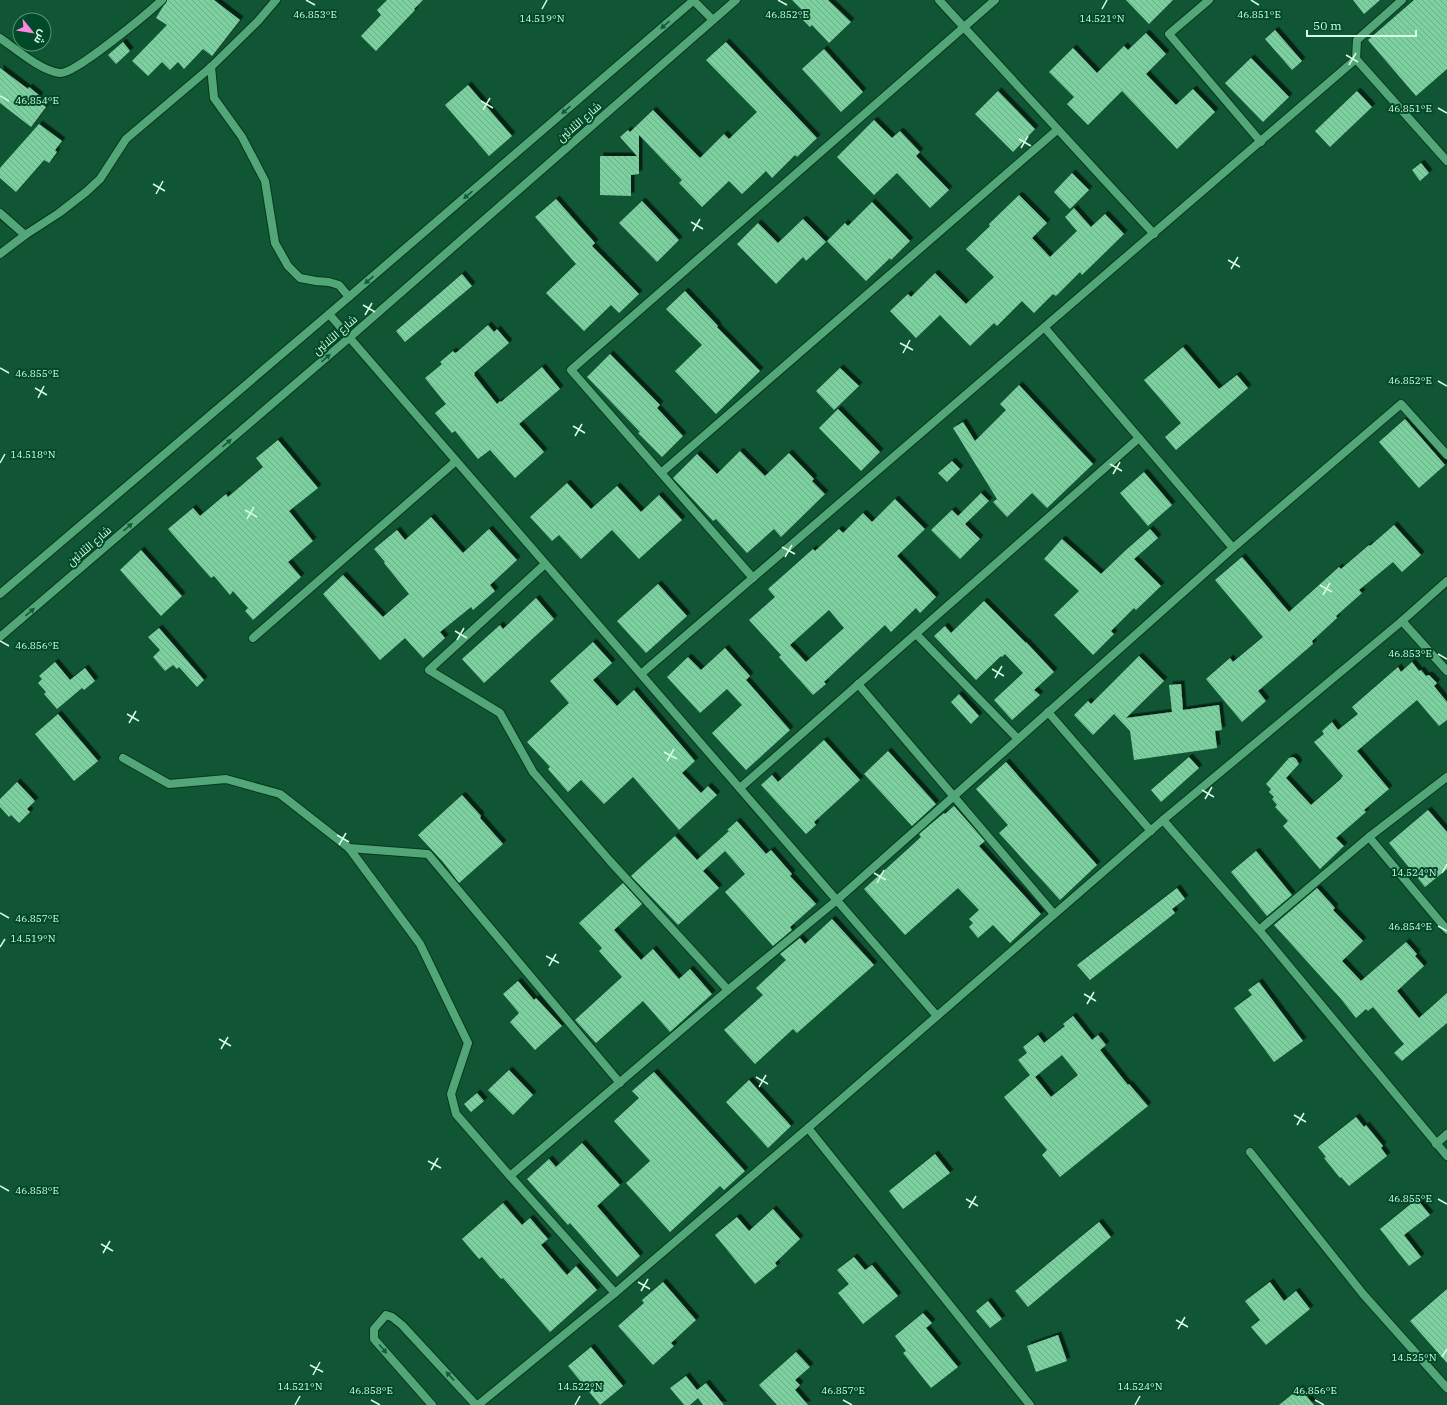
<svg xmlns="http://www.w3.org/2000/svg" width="1447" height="1405" font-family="'IBM Plex Serif',Cairo,serif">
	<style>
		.building { fill: url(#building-back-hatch); fill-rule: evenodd; filter: url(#shadow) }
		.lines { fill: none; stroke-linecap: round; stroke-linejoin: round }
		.street-casing { stroke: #073720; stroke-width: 10 }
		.street { stroke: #53a677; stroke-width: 8 }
		.oneway { fill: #115c39 }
		.ticks { fill: none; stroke: #d5fde3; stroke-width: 1.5 }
		.labels { text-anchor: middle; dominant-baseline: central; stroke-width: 4; stroke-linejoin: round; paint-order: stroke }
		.street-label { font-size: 11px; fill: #d5fde3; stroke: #004a29 }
		.ticks-label { font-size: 10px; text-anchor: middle; fill: #d5fde3; stroke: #004a29; stroke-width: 4; stroke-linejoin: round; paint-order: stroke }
	</style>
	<defs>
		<pattern id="building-back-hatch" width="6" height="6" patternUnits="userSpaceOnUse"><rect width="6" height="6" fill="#7ccf9e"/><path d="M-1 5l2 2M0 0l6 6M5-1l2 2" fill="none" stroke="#6dae88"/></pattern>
		<filter id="shadow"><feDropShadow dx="3.5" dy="-3.5" stdDeviation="0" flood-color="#0009"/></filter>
	</defs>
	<rect width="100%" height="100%" fill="#105534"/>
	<g class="building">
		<path d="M167,0H214L240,20L212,56L203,49L184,69L178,62L170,70L162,62L148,76L132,61L167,25L156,18Z"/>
		<path d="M387,0H423L414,9L415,10L376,51L361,36L381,15L377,10Z"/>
		<path d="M792,0H828L851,22L829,43L812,25L810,27L797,14L801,9Z"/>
		<path d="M1126,0H1173L1149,24Z"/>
		<path d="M1353,0H1380L1364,14Z"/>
		<path d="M1414,0H1447V69L1416,96L1368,40Z"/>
		<path d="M1275,30L1302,61L1292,70L1265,39Z"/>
		<path d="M1146,33L1166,54L1146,74L1176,105L1193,89L1215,112L1177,149L1122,91L1088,125L1067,104L1074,97L1049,72L1073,48L1097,73L1124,46L1128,50Z"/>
		<path d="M123,42L130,51L116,64L108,55Z"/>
		<path d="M726,42L817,138L797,157L795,155L772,178L766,171L742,194L729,181L702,207L679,183L682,180L639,135V174L631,175V196L600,195V156H637L620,137L628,130L630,132L653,110L700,158L724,134L729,139L757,112L706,60Z"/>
		<path d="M824,49L863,92L841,112L802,69Z"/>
		<path d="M1251,58L1289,97L1263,122L1225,83Z"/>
		<path d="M0,68L28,89L29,87L40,96L38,99L40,101L39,102L46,107L31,127L0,103Z"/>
		<path d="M468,85L512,136L489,156L445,105Z"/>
		<path d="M998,91L1035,129L1013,152L975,114Z"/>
		<path d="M1357,91L1372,107L1330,147L1315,131Z"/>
		<path d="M874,120L892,138L900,131L920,152L916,156L949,190L930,208L897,173L874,195L837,157Z"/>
		<path d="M39,124L62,141L55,150L57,152L49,163L44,160L16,192L0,178V168Z"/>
		<path d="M1421,163L1429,173L1420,181L1412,170Z"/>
		<path d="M1072,173L1089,190L1070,209L1054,192Z"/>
		<path d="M1019,195L1047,223L1032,238L1050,257L1077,231L1065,217L1074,208L1091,227L1105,214L1124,234L1082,275L1080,272L1056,296L1053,294L1034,313L1022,301L997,326L994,323L970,346L940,315L916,338L890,311L908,294L911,297L935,273L966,304L994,277L966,249L990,226L989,224Z"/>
		<path d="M556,199L595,243L592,246L639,294L619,313L611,305L584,331L546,293L576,264L535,217Z"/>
		<path d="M642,201L679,240L657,262L619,223Z"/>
		<path d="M872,202L910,241L891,260L890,258L866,281L827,241L845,223L848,226Z"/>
		<path d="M803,219L826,242L806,261L803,257L776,284L737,244L758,223L778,243Z"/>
		<path d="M462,274L472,286L405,342L396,331Z"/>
		<path d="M685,291L718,326L717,327L760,371L716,414L675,371L702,345L666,309Z"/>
		<path d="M488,325L494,332L497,329L509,343L474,373L475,374L474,375L497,404L500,401L501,402L542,367L560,389L519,424L544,452L515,478L490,450L478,459L455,431L452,433L435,413L446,404L425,378L442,364L440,362L453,351L455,353L457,352Z"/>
		<path d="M1183,347L1219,389L1237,375L1248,388L1176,450L1165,437L1181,423L1144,380Z"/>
		<path d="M610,354L660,405L657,408L683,436L662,457L638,433L640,432L587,377Z"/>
		<path d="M840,368L859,386L834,410L816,391Z"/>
		<path d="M1019,385L1093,464L1047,508L1032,493L1007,517L993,502L997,499L953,428L963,422L975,441L1006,410L1000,404Z"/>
		<path d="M838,409L880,452L861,471L819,428Z"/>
		<path d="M1405,419L1445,465L1419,488L1379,442Z"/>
		<path d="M278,440L318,488L289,511L313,541L288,562L301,577L253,620L245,611L248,608L233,591L230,595L214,576L211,578L168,529L193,508L200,516L226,494L228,497L263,467L256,458Z"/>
		<path d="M740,451L765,476L789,453L814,479L812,481L825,494L781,537L774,529L747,553L716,519L713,521L673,478L697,454L717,474Z"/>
		<path d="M952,461L960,469L947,482L938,473Z"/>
		<path d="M1144,472L1172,505L1148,526L1120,493Z"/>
		<path d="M567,483L591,509L617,486L641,512L659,495L682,520L639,559L612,530L581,559L559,535L552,541L530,517Z"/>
		<path d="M981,493L989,501L965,524L980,539L960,559L931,530L952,510L958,516Z"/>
		<path d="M895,499L925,529L897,556L936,597L920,613L916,608L891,632L885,625L824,682L826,684L813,695L779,657L781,655L749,620L775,597L768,589L813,549L815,551L839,529L843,533L863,513L872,522ZM829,610L844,628L806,662L790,645Z"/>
		<path d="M431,517L463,553L489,529L517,560L490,585L495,591L473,610L471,607L440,632L445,638L423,658L405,638L380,660L323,594L343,575L383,617L409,594L384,563L385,562L374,549L397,530L405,540Z"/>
		<path d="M1394,525L1421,555L1402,572L1393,562L1359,590L1362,593L1336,616L1337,618L1312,641L1313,644L1258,691L1266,701L1242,722L1206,679L1230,658L1233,662L1263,637L1215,580L1242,557L1289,612L1339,567L1341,569L1369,545L1370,546Z"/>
		<path d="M1150,529L1158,538L1134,559L1161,586L1136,610L1134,608L1111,631L1114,634L1093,655L1054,615L1079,591L1044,559L1062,539L1101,574L1126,550Z"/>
		<path d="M141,550L182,596L161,616L120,570Z"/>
		<path d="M658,584L687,616L646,653L617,621Z"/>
		<path d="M536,598L554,619L484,683L462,659L500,625L503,629Z"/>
		<path d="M984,601L1026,643V642L1054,672L1034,690L1040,695L1012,720L994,700L1023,673L1005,654L1002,657L1001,656L976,680L934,636L945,626L951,633Z"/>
		<path d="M159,628L204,680L197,687L179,667L177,669L173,665L165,671L153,657L160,650L148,637Z"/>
		<path d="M593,642L612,663L593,680L617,706L634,690L695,761L682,773L701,793L708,786L717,795L679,830L633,777L604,804L581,780L568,792L548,769L550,767L527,742L569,703L550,681Z"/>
		<path d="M725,648L750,676L746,680L790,730L746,770L712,733L742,705L727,689L700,713L667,677L688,657L701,670Z"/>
		<path d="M1139,656L1164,681L1126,718L1172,712L1169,685L1181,684L1183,710L1219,705L1222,730L1215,731L1217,748L1134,760L1130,731L1114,714L1093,735L1074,715L1088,701L1091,704Z"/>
		<path d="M55,662L70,680L85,668L95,681L84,690L82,688L57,709L44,694L46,692L38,683L42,679L39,676Z"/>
		<path d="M1412,662L1419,671L1421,670L1426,676L1429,675L1437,683L1434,686L1447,702V720L1439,726L1417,700L1357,751L1389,789L1364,810L1366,812L1336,838L1344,846L1320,869L1283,826L1288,821L1275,807L1277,805L1272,799L1274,797L1269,792L1271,789L1266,784L1289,758L1293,757L1296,759L1299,764L1286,778L1311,805L1341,779V778L1343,776L1314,742L1324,734L1322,731L1332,722L1338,730L1358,714L1352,707L1398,667L1401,672Z"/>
		<path d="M959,694L979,716L971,724L951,702Z"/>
		<path d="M58,714L98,761L74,781L35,734Z"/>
		<path d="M824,740L860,780L814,822L816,825L806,834L761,785L772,775L778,782Z"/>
		<path d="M888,751L936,804L912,826L864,774Z"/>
		<path d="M1189,757L1199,768L1161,802L1151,790Z"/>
		<path d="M1006,762L1097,865L1060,900L999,833L1008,825L976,789Z"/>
		<path d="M17,782L35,801L27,809L30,812L19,823L11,815L9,817L0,807V799Z"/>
		<path d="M462,795L481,816L480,818L503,844L459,883L443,862L418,835Z"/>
		<path d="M954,806L985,841L979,846L1041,914L1010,943L993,925L978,938L969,927L973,923L969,919L979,910L958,888L905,935L864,889L921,837L919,834L944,813L945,814Z"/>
		<path d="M1428,810L1447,832V869L1425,887L1389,843Z"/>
		<path d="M737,821L766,854L771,850L792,874L790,876L816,904L790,927L792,930L773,946L725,892L745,874L725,851L703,871L719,888L678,925L631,876L675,836L697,860L729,831L727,830Z"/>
		<path d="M1256,851L1292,895L1267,916L1231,872Z"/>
		<path d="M623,883L642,904L614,930L641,960L653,949L679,979L690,969L712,994L670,1032L643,1001L596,1043L575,1020L622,977L599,951L602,948L579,923Z"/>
		<path d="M1177,888L1185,899L1172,909L1175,913L1090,980L1077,965Z"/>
		<path d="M1317,888L1335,908L1333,910L1363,941L1342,961L1361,981L1406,942L1417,954L1415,956L1424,966L1397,991L1419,1018L1447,993V1023L1402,1061L1394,1053L1404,1044L1373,1007L1368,1011L1366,1009L1356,1018L1341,999L1274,925Z"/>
		<path d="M832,919L874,965L797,1033L793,1029L755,1064L724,1030L763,995L756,988L786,960L780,954L800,938L805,944Z"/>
		<path d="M518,981L534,1000L536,998L562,1026L535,1050L510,1022L519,1013L503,994Z"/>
		<path d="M1259,982L1303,1041L1274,1062L1234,1008L1252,995L1248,990Z"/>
		<path d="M1073,1016L1092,1040L1098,1035L1106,1045L1100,1050L1128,1085L1129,1084L1148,1106L1060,1177L1042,1155L1047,1150L1004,1097L1030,1075L1018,1060L1027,1053L1023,1047L1038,1035L1044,1043L1065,1026L1063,1024ZM1062,1055L1078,1075L1051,1097L1035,1077Z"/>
		<path d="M509,1070L533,1095L513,1115L488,1090Z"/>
		<path d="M654,1072L745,1171L724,1190L720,1186L670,1232L626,1183L650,1161L614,1121L639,1098L632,1091Z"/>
		<path d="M749,1080L791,1126L768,1148L726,1102Z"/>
		<path d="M477,1093L484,1101L471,1112L464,1104Z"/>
		<path d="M1356,1117L1364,1127L1366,1125L1383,1146L1381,1148L1387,1156L1349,1186L1341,1177L1340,1178L1324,1158L1326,1157L1318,1147Z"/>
		<path d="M582,1143L620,1185L597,1206L640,1256L617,1277L570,1223L568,1225L527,1179L549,1159L556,1167Z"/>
		<path d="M935,1154L950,1173L903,1209L889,1191Z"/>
		<path d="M1417,1199L1430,1215L1404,1235L1421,1257L1409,1266L1380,1229Z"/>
		<path d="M503,1203L522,1225L530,1218L548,1239L541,1245L567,1275L576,1266L597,1290L550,1332L503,1278L501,1279L482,1257L479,1259L462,1239Z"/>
		<path d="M773,1209L800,1239L775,1263L777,1266L755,1284L715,1235L737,1217L749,1231Z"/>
		<path d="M1099,1222L1111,1237L1028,1307L1015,1291Z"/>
		<path d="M854,1257L865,1270L872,1265L898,1296L863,1324L838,1293L849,1284L837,1270Z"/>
		<path d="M663,1282L696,1320L671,1343L674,1346L653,1365L618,1326L644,1303L642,1300Z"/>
		<path d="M1270,1282L1284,1301L1296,1291L1310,1309L1266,1345L1251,1327L1260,1320L1245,1301Z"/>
		<path d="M1447,1289V1363L1410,1321Z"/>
		<path d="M988,1301L1002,1319L990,1328L976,1311Z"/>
		<path d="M923,1313L932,1323L926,1328L958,1367L931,1388L903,1353L906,1351L895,1336Z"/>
		<path d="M1058,1335L1067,1361L1036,1372L1027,1346Z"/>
		<path d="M591,1347L623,1386L600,1405L568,1366Z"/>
		<path d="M796,1352L810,1367L795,1380L800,1385L795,1390L808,1405H777L759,1385Z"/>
		<path d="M686,1376L697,1390L706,1383L724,1405H703L698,1398L690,1405H684L670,1388Z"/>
		<path d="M1300,1388L1314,1405H1279Z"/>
	</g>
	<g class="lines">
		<defs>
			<g id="street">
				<path d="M693,0L713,20"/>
				<path d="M939,0L1154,234"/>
				<path d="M1209,0L1169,34L1261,142"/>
				<path d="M0,38C16,49 41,71 60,73C74,75 149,12 162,0"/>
				<path d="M1356,59L1357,40L1402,0"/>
				<path d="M211,67L214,98L242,137L265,181L275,243L288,266L300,278L316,281L329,282L339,285L349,297"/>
				<path d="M0,213L25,235"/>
				<path d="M0,254L25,235L59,213L86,192L100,179L126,139L211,67L258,21L276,0"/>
				<path d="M329,314L937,1016"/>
				<path d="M1045,328L1233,548"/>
				<path d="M661,473L1057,130"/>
				<path d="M545,564L429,670L500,713L533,772L610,861L728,990"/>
				<path d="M753,578L571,370L995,0"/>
				<path d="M0,594L329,314L694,0"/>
				<path d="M1402,621L1447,671"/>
				<path d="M916,634L1018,739"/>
				<path d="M0,637L349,338L736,0"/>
				<path d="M253,638L456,461"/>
				<path d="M641,674L1356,59L1447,161"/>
				<path d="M858,684L1054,914"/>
				<path d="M1048,712L1151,831"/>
				<path d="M123,758L169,784L226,779L280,794L349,848L420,944L468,1043L451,1094L456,1114L510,1176L615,1293"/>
				<path d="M740,788L1139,438"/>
				<path d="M1163,820L1259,930L1447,1156"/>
				<path d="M1369,837L1447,930"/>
				<path d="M349,848L428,854L620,1083"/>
				<path d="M1259,930L1369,837L1447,777"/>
				<path d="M808,1128L1030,1405"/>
				<path d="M1436,1144L1447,1134"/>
				<path d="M1250,1152L1363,1294L1447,1388"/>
				<path d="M510,1176L728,990L837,900L1233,548L1401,404L1447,455"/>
				<path d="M432,1405L374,1339V1329L386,1315L392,1317L402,1325L476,1405"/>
				<path d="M478,1405L615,1293L808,1128L1163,820L1402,621L1447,581"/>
			</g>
		</defs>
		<use href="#street" class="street-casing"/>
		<use href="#street" class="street"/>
	</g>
	<defs><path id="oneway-solid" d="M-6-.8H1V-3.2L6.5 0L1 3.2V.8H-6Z"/></defs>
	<g class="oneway">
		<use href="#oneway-solid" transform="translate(665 25) rotate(139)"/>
		<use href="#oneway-solid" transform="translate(566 110) rotate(139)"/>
		<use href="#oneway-solid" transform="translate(468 195) rotate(139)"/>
		<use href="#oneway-solid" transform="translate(369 280) rotate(139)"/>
		<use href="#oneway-solid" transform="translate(326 358) rotate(-41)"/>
		<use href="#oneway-solid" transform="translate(227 443) rotate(-41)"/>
		<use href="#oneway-solid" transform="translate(128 527) rotate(-41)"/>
		<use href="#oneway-solid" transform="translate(30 612) rotate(-41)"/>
		<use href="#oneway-solid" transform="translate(383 1349) rotate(50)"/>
		<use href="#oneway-solid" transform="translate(450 1376) rotate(-133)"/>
	</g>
	<path class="ticks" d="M306,0L315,5M778,0L787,5M1251,0L1259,5M542,9L547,0M1102,9L1107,0M1346,55L1358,62M1349,65L1356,53M0,96L9,101M481,101L493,108M1438,108L1447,113M483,110L490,98M1019,139L1031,146M1021,148L1028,136M153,184L165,191M156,194L163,181M691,222L703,229M693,231L700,219M1228,260L1240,267M1231,269L1238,257M363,305L375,312M365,315L372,303M900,343L913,350M903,353L910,340M0,368L9,373M1438,381L1447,386M35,388L47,395M38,398L44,386M573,426L585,433M575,436L582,424M0,463L5,454M1110,464L1122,471M1113,474L1120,462M245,510L257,517M247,519L254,507M782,547L795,554M785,557L792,545M1320,585L1332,592M1323,595L1330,583M455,631L467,638M457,640L464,628M0,641L9,646M1438,654L1447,659M992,669L1004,676M995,678L1002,666M127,714L139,721M129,723L136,711M664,752L677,759M667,761L674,749M1202,790L1214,797M1205,799L1212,787M337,835L349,842M339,845L346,833M874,873L886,880M1442,873L1447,864M877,883L884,870M0,913L9,918M1438,926L1447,931M0,947L5,939M546,956L559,963M549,966L556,954M1084,994L1096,1001M1087,1004L1094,992M219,1039L231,1046M221,1049L228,1037M756,1077L768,1084M759,1087L766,1075M1294,1115L1306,1122M1297,1125L1304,1113M428,1161L441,1168M431,1170L438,1158M0,1186L9,1191M966,1199L978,1206M1438,1199L1447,1204M969,1208L976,1196M101,1244L113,1251M103,1253L110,1241M638,1282L650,1289M641,1291L648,1279M1176,1320L1188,1327M1178,1329L1185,1317M1442,1357L1447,1349M310,1365L323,1372M313,1375L320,1362M371,1400L380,1405M843,1400L852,1405M1315,1400L1324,1405M295,1405L300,1396M575,1405L580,1396M1135,1405L1140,1396"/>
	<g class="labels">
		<g class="street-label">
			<text transform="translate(579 122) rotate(-41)">شارع الثلاثين</text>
			<text transform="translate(335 335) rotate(-41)">شارع الثلاثين</text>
			<text transform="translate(89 546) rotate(-41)">شارع الثلاثين</text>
		</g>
	</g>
	<g class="ticks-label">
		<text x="315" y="18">46.853°E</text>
		<text x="787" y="18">46.852°E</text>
		<text x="1259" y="18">46.851°E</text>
		<text x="542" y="22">14.519°N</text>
		<text x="1102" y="22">14.521°N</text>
		<text x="37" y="104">46.854°E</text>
		<text x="1410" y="112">46.851°E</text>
		<text x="37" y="377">46.855°E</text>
		<text x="1410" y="384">46.852°E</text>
		<text x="33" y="458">14.518°N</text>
		<text x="37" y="649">46.856°E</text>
		<text x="1410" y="657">46.853°E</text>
		<text x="1414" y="876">14.524°N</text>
		<text x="37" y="922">46.857°E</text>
		<text x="1410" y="930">46.854°E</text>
		<text x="33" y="942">14.519°N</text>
		<text x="37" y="1194">46.858°E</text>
		<text x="1410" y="1202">46.855°E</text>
		<text x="1414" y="1361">14.525°N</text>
		<text x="300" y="1390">14.521°N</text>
		<text x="580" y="1390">14.522°N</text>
		<text x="1140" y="1390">14.524°N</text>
		<text x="371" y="1394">46.858°E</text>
		<text x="843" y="1394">46.857°E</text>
		<text x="1315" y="1394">46.856°E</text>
	</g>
	<g transform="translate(32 32) rotate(120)"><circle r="19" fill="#004a29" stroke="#559273"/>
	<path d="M0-3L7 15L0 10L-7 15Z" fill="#fe86e1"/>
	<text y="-6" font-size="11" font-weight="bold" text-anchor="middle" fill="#d5fde3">ش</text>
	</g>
	<path d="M1307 30v6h109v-6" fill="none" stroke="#d5fde3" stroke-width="2"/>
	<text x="1313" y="30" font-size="12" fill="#d5fde3" stroke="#004a29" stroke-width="3" paint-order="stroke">50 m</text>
</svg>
